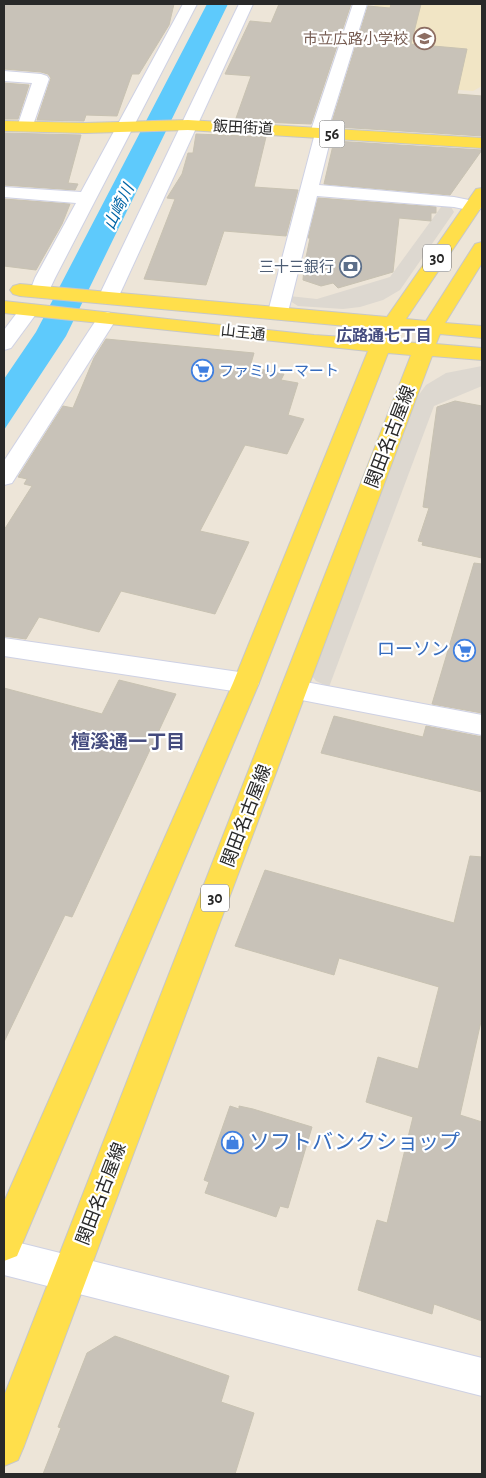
<svg xmlns="http://www.w3.org/2000/svg" width="486" height="1478" font-family="'Alegreya Sans','Noto Sans JP',sans-serif">
	<style>
		.education { fill: #f1e5c5 }
		.plaza { fill: #ddd8d0 }
		.water { fill: #5ecafc }
		.building { fill: #c8c2b8; stroke: #c8c2b2 }
		.lines { fill: none; stroke-linecap: round; stroke-linejoin: round }
		.minor-casing { stroke: #ced1e4; stroke-width: 2 }
		.major-casing { stroke: #c7c7c7; stroke-width: 2 }
		.minor { fill: #fff; fill-rule: evenodd }
		.major { fill: #ffdf4b; fill-rule: evenodd }
		.labels { text-anchor: middle; dominant-baseline: central; stroke-width: 4.5; stroke-linejoin: round; paint-order: stroke }
		.far-education-label { font-size: 15px; fill: #785e54; stroke: #fff; text-anchor: end }
		.far-street-label { font-size: 15px; fill: #292929; stroke: #fff }
		.far-service-label { font-size: 15px; fill: #4e5e75; stroke: #fff; text-anchor: end }
		.far-shop-label { font-size: 15px; fill: #366cbe; stroke: #fff; text-anchor: start }
		.shield { fill: #fff; stroke: #696969; stroke-width: 1 }
		.shield-label { font-size: 16px; font-weight: bold; fill: #292929 }
		.far-water-label { font-size: 16px; font-style: italic; fill: #0064a5; stroke: #fff }
		.far-neighbourhood-label { font-size: 16px; font-weight: bold; fill: #444b7e; stroke: #fff }
		.street-label { font-size: 18px; fill: #292929; stroke: #fff }
		.shop-label { font-size: 18px; fill: #366cbe; stroke: #fff; text-anchor: end }
		.neighbourhood-label { font-size: 19px; font-weight: bold; fill: #444b7e; stroke: #fff }
		.near-shop-label { font-size: 21px; fill: #366cbe; stroke: #fff; text-anchor: start }
	</style>
	<rect width="100%" height="100%" fill="#ede5d8"/>
	<path class="education" d="M375,4H482V86L473,91L394,85L357,74Z"/>
	<g class="plaza">
		<path d="M444,203L451,207L454,212L400,290L383,300L360,307L343,309L298,306L290,301L289,296L317,299L390,277Z"/>
		<path d="M482,366V386L434,406L329,687L316,681L312,676L415,400L426,385L446,373Z"/>
	</g>
	<path class="water" d="M207,4H228L66,336L4,430V379L36,332Z"/>
	<g class="building">
		<path d="M4,4H174L169,25L139,74H132L117,116L86,115L84,121L37,120L51,78L48,74L41,72L4,69Z"/>
		<path d="M279,4H351L311,124L235,121L251,76L225,74L250,21L271,23Z"/>
		<path d="M391,4H421L411,44L467,49L457,94L482,96V136L337,127L338,125H331L368,6L390,8Z"/>
		<path d="M4,83L29,85L18,119H4Z"/>
		<path d="M4,133L81,135L68,183L78,184L75,190L4,185Z"/>
		<path d="M196,134L266,137L254,187L298,190L286,236L224,231L206,285L144,279L175,199L167,198L182,174L188,153H193Z"/>
		<path d="M334,141L482,150L450,195L324,184Z"/>
		<path d="M318,198L436,207V213H431V221L399,218L393,272L338,288L333,283L321,286L303,280L304,267L310,238H308Z"/>
		<path d="M4,199L70,204L62,224L36,270L4,266Z"/>
		<path d="M106,339L254,353L250,367L284,374L281,380L298,383L288,415L304,419L287,454L245,445L200,531L249,542L215,614L121,591L99,632L39,617L26,639L4,636V530L32,486L24,484L27,479L18,477L63,406L73,408L94,358Z"/>
		<path d="M455,401L482,406V558L422,545L423,542L418,541L429,508L423,507L437,407Z"/>
		<path d="M474,563L482,564V713L432,704Z"/>
		<path d="M119,680L176,694L72,917L65,915L4,1042V688L102,714Z"/>
		<path d="M334,716L423,737L426,726L482,737V792L321,753Z"/>
		<path d="M470,856L482,857V1017L460,1115L482,1122V1321L434,1304L432,1314L358,1290L377,1220L387,1223L413,1117L366,1102L378,1057L418,1069L439,987L339,958L334,975L235,946L265,870L454,923Z"/>
		<path d="M230,1106L239,1109V1106L253,1109L312,1127L288,1208L280,1206L276,1217L205,1193L209,1182L204,1180Z"/>
		<path d="M115,1336L229,1376L221,1402L254,1413L235,1474H43L61,1428L58,1427L87,1353Z"/>
	</g>
	<g class="lines">
		<defs>
			<g id="minor">
				<path d="M183,4H197L55,278L47,295L40,297L33,295L30,291L35,278L76,203L4,197V187L81,192Z"/>
				<path d="M239,4H253L118,298L115,302L108,304L101,302L98,298Z"/>
				<path d="M353,4H367L328,129L332,133L319,185L454,197L479,202L482,206L479,210L473,211L454,207L317,196L288,312L285,316L278,318L271,316L268,312L314,137L310,133Z"/>
				<path d="M4,71L41,74L47,76L49,79L31,131H19L17,127L32,83L4,81Z"/>
				<path d="M29,304L36,306L39,310L11,348L4,350V330L22,306Z"/>
				<path d="M107,312L114,314L117,318L12,483L4,485V461L100,314Z"/>
				<path d="M4,638L246,673L255,676L259,683L255,690L246,693L4,656Z"/>
				<path d="M295,680L482,715V735L286,697L282,690L286,683Z"/>
				<path d="M4,1239L482,1358V1396L4,1275Z"/>
			</g>
			<g id="major">
				<path d="M188,120L482,138V148L188,130L85,133L4,131V121L85,123Z"/>
				<path d="M482,188V206L406,319L426,321L475,244L482,242V263L445,323L482,326V338L440,334L436,344L482,348V360L432,356L24,1446L18,1460L4,1466V1396L411,355L388,353L259,683L17,1256L4,1261V1202L233,683L368,351L4,313V301L314,335L373,339L379,329L20,296L13,294L10,290L13,286L20,284L387,317L476,189ZM399,330L420,332L416,343L393,341Z"/>
			</g>
		</defs>
		<use href="#minor" class="minor-casing"/>
		<use href="#major" class="major-casing"/>
		<use href="#minor" class="minor"/>
		<use href="#major" class="major"/>
	</g>
	<defs>
		<symbol id="school-ring" viewBox="-11 -11 22 22"><circle r="9.5" fill="#fff" stroke="#8d6e63" stroke-width="1.5"/><path d="M0-5L7-2L0 1L-7-2ZM-4 1L0 2.5L4 1V4Q0 6-4 4Z" fill="#8d6e63"/></symbol>
		<symbol id="bank-ring" viewBox="-11 -11 22 22"><circle r="9.5" fill="#fff" stroke="#5c6f8a" stroke-width="1.5"/><path d="M-6-4H6V4H-6ZM0-2.3a2.3 2.3 0 1 0 0 4.6a2.3 2.3 0 1 0 0-4.6Z" fill="#5c6f8a"/></symbol>
		<symbol id="supermarket-ring" viewBox="-11 -11 22 22"><circle r="9.5" fill="#fff" stroke="#3f7fe0" stroke-width="1.5"/><path d="M-6-5.5h2.5l.6 2H6L4.5 2H-2.5L-4.4-4H-6ZM-1.5 3.2a1.3 1.3 0 1 0 .1 0ZM3 3.2a1.3 1.3 0 1 0 .1 0Z" fill="#3f7fe0"/></symbol>
		<symbol id="shop-ring" viewBox="-11 -11 22 22"><circle r="9.5" fill="#fff" stroke="#3f7fe0" stroke-width="1.5"/><path d="M-5-2.5h2.3a2.7 3.5 0 0 1 5.4 0H5L5.5 6h-11ZM-1.5-2.5h3a1.5 2.3 0 0 0-3 0Z" fill="#3f7fe0"/></symbol>
	</defs>
	<g fill-rule="evenodd">
		<use href="#school-ring" x="412" y="26" width="25" height="25"/>
		<use href="#bank-ring" x="338" y="254" width="25" height="25"/>
		<use href="#supermarket-ring" x="190" y="358" width="25" height="25"/>
		<use href="#supermarket-ring" x="452" y="638" width="25" height="25"/>
		<use href="#shop-ring" x="220" y="1130" width="25" height="25"/>
	</g>
	<g class="labels">
		<g class="far-education-label">
			<text x="408" y="39">市立広路小学校</text>
		</g>
		<g class="far-street-label">
			<text transform="translate(243 128) rotate(3)">飯田街道</text>
			<text transform="translate(243 333) rotate(6)">山王通</text>
		</g>
		<g class="far-service-label">
			<text x="334" y="267">三十三銀行</text>
		</g>
		<g class="far-shop-label">
			<text x="219" y="371">ファミリーマート</text>
		</g>
		<g class="shield">
			<rect x="319.5" y="120.5" width="25" height="27" rx="4"/>
			<rect x="423" y="244.5" width="28" height="27" rx="4"/>
			<rect x="201" y="884.5" width="28" height="27" rx="4"/>
		</g>
		<g class="shield-label">
			<text x="332" y="134">56</text>
			<text x="437" y="258">30</text>
			<text x="215" y="898">30</text>
		</g>
		<g class="far-water-label">
			<text transform="translate(119 207) rotate(-64)">山崎川</text>
		</g>
		<g class="far-neighbourhood-label">
			<text x="384" y="336">広路通七丁目</text>
		</g>
		<g class="street-label">
			<text transform="translate(391 437) rotate(-69)">関田名古屋線</text>
			<text transform="translate(247 816) rotate(-69)">関田名古屋線</text>
			<text transform="translate(102 1194) rotate(-69)">関田名古屋線</text>
		</g>
		<g class="shop-label">
			<text x="449" y="650">ローソン</text>
		</g>
		<g class="neighbourhood-label">
			<text x="128" y="742">檀溪通一丁目</text>
		</g>
		<g class="near-shop-label">
			<text x="249" y="1142">ソフトバンクショップ</text>
		</g>
	</g>
	<rect width="486" height="1478" fill="none" stroke="#292929" stroke-width="10"/>
</svg>
